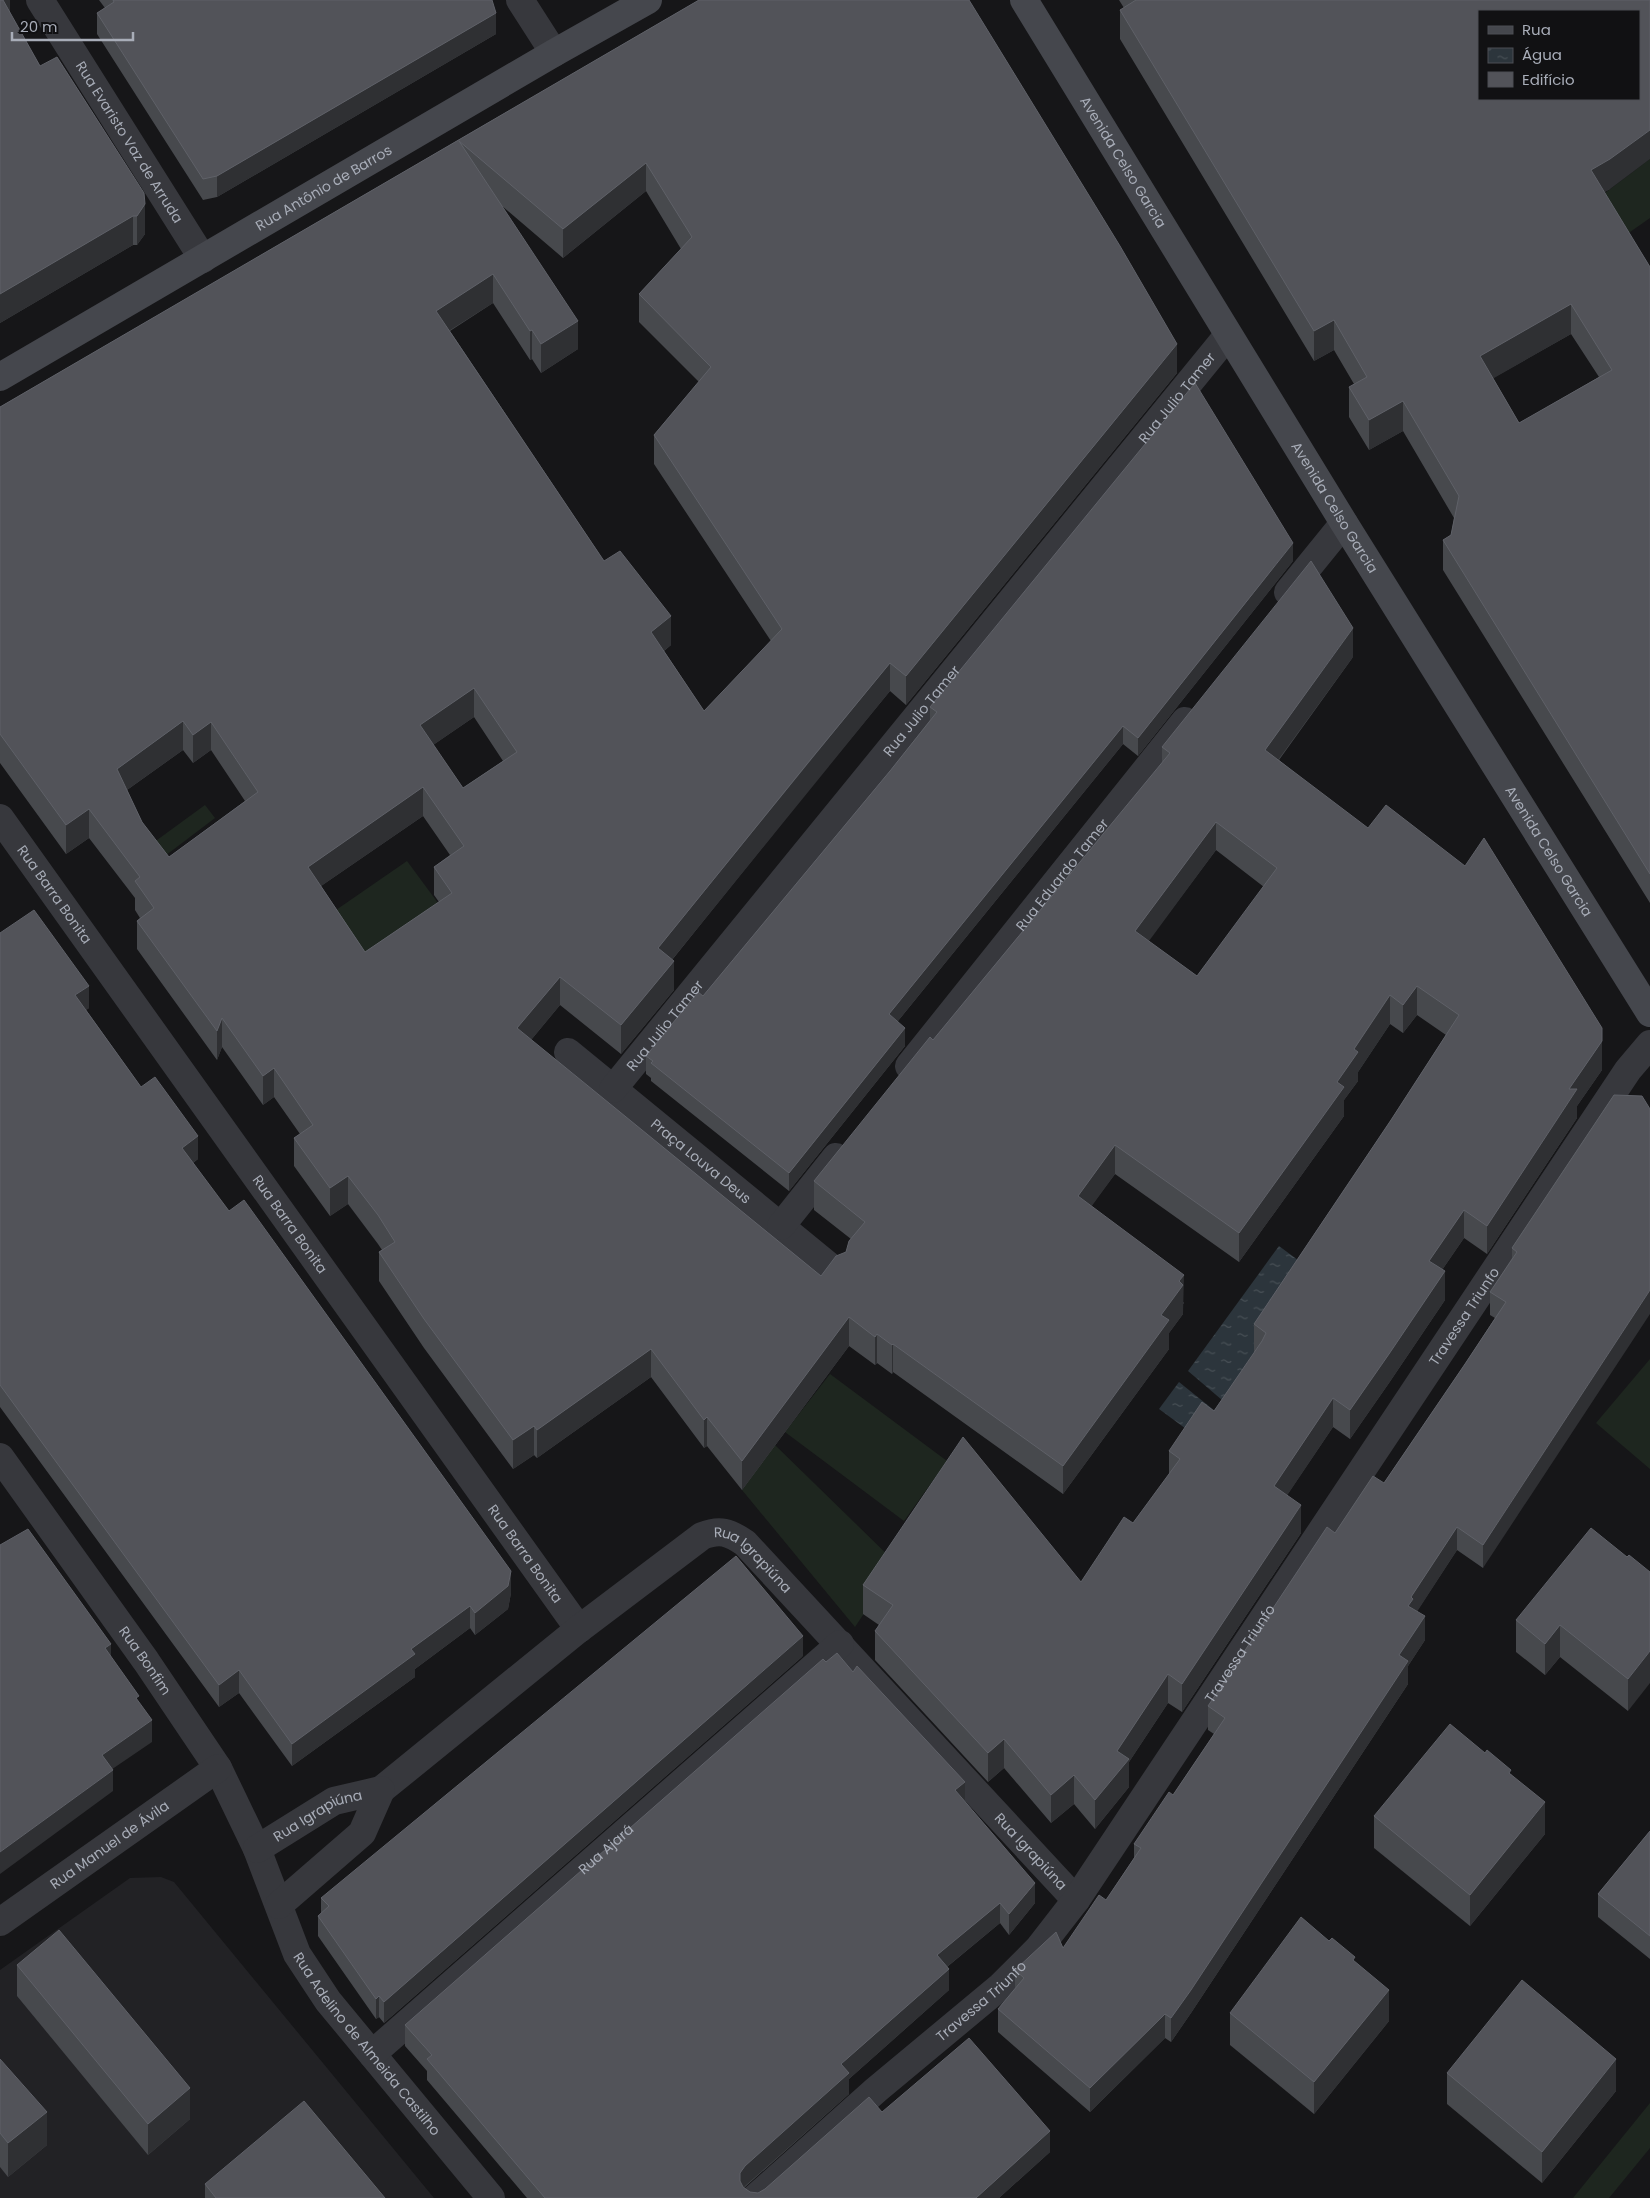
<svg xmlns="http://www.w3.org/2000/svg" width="1650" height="2198" font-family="Poppins,sans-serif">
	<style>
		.built { fill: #222225 }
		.garden { fill: #1e261f }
		.water { fill: url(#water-ripples) }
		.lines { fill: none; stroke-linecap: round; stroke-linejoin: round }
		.minor { stroke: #37383d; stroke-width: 28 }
		.secondary { stroke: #45474d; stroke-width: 28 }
		.wall { fill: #47494d; fill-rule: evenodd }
		.shaded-wall { fill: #2f3033 }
		.building { fill: #525359; stroke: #5f6168; fill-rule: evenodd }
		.labels { text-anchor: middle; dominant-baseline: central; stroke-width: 5; stroke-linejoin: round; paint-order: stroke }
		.street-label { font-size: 14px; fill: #a8adb8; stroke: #111113 }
	</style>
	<defs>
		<pattern id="water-ripples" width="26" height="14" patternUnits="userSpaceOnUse" patternTransform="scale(1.25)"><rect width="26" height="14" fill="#2c353c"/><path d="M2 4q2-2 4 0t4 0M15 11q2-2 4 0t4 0" fill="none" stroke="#485056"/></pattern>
	</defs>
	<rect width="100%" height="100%" fill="#161618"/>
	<path class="built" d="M161,1877L174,1882L434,2198H0V1970L130,1878Z"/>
	<g class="garden">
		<path d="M1650,159V218L1620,239L1597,199Z"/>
		<path d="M205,805L215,818L153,865L142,851Z"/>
		<path d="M407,861L452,922L365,981L323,919Z"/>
		<path d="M1650,1359V1469L1596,1423Z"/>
		<path d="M830,1374L947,1461L904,1521L785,1432Z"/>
		<path d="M775,1445L897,1564L855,1627L742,1490Z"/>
		<path d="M1650,2103V2148L1609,2198H1573Z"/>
	</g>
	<g class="water">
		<path d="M1279,1246L1310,1269L1222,1400L1188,1371Z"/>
		<path d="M1179,1382L1215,1411L1197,1437L1159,1409Z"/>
	</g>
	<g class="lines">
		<g class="minor">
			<path id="s1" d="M40,0L203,259"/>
			<path d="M520,0L554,53"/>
			<path d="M1288,592L1344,523"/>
			<path id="s2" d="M0,818L579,1629"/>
			<path id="s3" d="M568,1052L834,1270"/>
			<path id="s4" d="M909,1066L1185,721"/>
			<path id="s5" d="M613,1089L1228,335"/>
			<path d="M781,1226L836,1157"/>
			<path id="s6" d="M0,1457L146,1661L218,1768L257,1849L297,1954L328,2001L491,2198"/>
			<path id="s7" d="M381,1790L579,1629L702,1536C720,1529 729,1532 745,1543L1076,1900"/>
			<path id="s8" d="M257,1849L334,1801L381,1790L362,1833L279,1905"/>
			<path id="s9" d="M0,1922L218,1768"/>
			<path id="s10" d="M372,2054L840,1644"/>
			<path id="s11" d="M755,2198L876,2090L1001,1986L1038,1949L1076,1900L1628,1070L1650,1044"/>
		</g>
		<g class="secondary">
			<path id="s12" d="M1024,0L1344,523L1650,1013"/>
			<path id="s13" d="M0,377L554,53L648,0"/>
		</g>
	</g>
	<g class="wall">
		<path d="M0,0H10V14L40,66L144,193L145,234L137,245H133L0,323Z"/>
		<path d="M99,0H492L496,34L217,197L203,200L97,34V13L105,8Z"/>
		<path d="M699,0L1177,373L906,705L890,691L811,787L672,960L674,990L621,1054L560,1005L531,1040L821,1276L846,1252L851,1239L814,1210V1181L933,1040L1162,763V747L1353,657L1279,760L1602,1028V1070L1577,1106V1118L1487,1254L1464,1238L1442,1270L1445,1300L1389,1383L1350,1439L1333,1427L1287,1495L1301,1533L1182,1712L1168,1703L1129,1762V1787L1095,1829L1074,1804L1051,1823L1004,1768L988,1782L875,1660V1631L879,1625L863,1614V1585L1081,1582L1133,1523L1169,1475V1451L1214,1411L1254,1353V1324L1391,1120L1446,1035L1417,1015L1403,1033L1390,1024L1358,1072V1081L1344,1100V1116L1239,1262L1115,1174L1091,1206L1184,1303L1183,1304V1314L1169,1333V1349L1063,1494L893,1372L892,1374L877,1363L875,1365L849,1346L742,1490L707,1446L704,1448L651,1377L537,1458L534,1455L513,1469L424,1348L379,1281V1252L382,1250L378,1244L348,1204L330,1216L294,1166V1138L300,1134L274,1097L263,1105L222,1047L217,1060L137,949V921L140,918L135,910V898L89,838L66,854L0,763V407ZM646,191L681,249L639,294V322L699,382L654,435V464L771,641L704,711L664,651L671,645L604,561L450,331L493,303L530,360L532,359L541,373L578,349L502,206L563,258ZM474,717L503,761L463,788L433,745ZM183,750L193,763L211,750L245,801L169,857L142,822L127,790ZM423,816L450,855L434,867V895L439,902L365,952L321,886ZM1216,850L1264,887L1197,976L1148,941Z"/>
		<path d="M1119,0H1650L1610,189L1604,192L1650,267V903L1443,570V540L1451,535L1454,518L1403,431L1369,450L1349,417V387L1354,384L1334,350L1314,361L1120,39V10L1124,8ZM1571,334L1599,377L1519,423L1493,378Z"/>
		<path d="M1293,561L1138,756L1123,744L898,1021L905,1046L789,1191L651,1081V1078L646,1074V1056L703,996L890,771L930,720V707Z"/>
		<path d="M0,933L89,1008L86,1010L141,1087L198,1159L193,1163L511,1593L508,1609L475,1635L470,1628L415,1669V1677L292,1766L239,1693L219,1707L0,1407Z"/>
		<path d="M1614,1095L1483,1568L1457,1550L1417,1611L1425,1640L1408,1666V1684L1191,2013L1171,2042L1165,2038L1090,2112L998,2032V2009L1015,1988V1970L1063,1948L1106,1900L1134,1858V1844L1173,1795L1214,1734L1208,1730V1706L1335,1533L1384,1483L1465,1364L1495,1318L1490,1315V1292L1512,1258V1248Z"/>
		<path d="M1629,1555L1628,1711L1560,1657L1545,1675L1516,1652V1620L1627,1557Z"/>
		<path d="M803,1656L384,2023L379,2017L376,2019L318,1936V1916L321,1913V1898Z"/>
		<path d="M1511,1774L1545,1834L1470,1926L1374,1848V1816Z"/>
		<path d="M965,1801L1035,1903L1009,1935L1000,1923L947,1967L949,1990L849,2079V2094L744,2188L750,2192L758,2193L765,2189L882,2112L1050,2152L999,2198H527L427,2080V2071L405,2046V2025Z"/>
		<path d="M1650,1831V1959L1598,1917V1894Z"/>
		<path d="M1355,1962L1389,2021L1314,2114L1230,2045V2013Z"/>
		<path d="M17,1965L190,2119L148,2155L17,1996Z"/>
		<path d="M0,2059L47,2145L8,2177L0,2167Z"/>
		<path d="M1447,2073L1616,2091L1542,2183L1447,2104Z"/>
		<path d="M205,2184L385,2198H205Z"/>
	</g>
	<g class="shaded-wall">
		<path d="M0,0H10V15Z"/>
		<path d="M496,13V34L217,197V176Z"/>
		<path d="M1650,130V159L1610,189L1591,200V170Z"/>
		<path d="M646,163V191L563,258V229Z"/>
		<path d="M145,204V234L137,245V216Z"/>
		<path d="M133,216V245L0,323V294Z"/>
		<path d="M493,274V303L436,339V311Z"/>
		<path d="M1571,304V334L1480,386V356Z"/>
		<path d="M1334,320V350L1314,361V331Z"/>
		<path d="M578,321V349L541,373V344Z"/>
		<path d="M532,330V359L530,360V331Z"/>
		<path d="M1177,344V373L906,705V676Z"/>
		<path d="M1403,401V431L1369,450V420Z"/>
		<path d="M1293,543V561L1138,756V738Z"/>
		<path d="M671,616V645L651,661V632Z"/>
		<path d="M1353,628V657L1265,778V750Z"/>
		<path d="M890,663V691L658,977V948Z"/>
		<path d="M474,688V717L420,754V725Z"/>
		<path d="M183,721V750L117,797V769Z"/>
		<path d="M211,722V750L193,763V735Z"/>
		<path d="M1123,726V744L889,1032V1014Z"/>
		<path d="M423,787V816L308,895V867Z"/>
		<path d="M89,809V838L66,854V825Z"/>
		<path d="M1216,822V850L1135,960V931Z"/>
		<path d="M674,961V990L621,1054V1025Z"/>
		<path d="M560,977V1005L517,1057V1028Z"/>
		<path d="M89,986V1008L75,1018V995Z"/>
		<path d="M1417,986V1015L1403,1033V1005Z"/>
		<path d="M1390,995V1024L1358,1072V1081L1344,1100V1116L1239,1262V1233L1337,1082L1354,1049Z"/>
		<path d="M222,1018V1047L217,1060V1031Z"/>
		<path d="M905,1028V1046L789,1191V1173Z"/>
		<path d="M1602,1041V1070L1577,1106V1118L1487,1254V1226L1569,1089Z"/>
		<path d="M274,1068V1097L263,1105V1076Z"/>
		<path d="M198,1136V1159L182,1170V1148Z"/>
		<path d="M1115,1145V1174L1078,1225V1196Z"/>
		<path d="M348,1176V1204L330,1216V1188Z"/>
		<path d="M1464,1210V1238L1429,1289V1261Z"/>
		<path d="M1445,1271V1300L1389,1383L1350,1439V1410Z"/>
		<path d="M1184,1275L1183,1314L1169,1333V1349L1063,1494V1466L1161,1315L1179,1281Z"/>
		<path d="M1650,1290V1314L1483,1568V1545Z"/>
		<path d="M849,1317V1346L742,1490V1461Z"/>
		<path d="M877,1334V1363L875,1365V1337Z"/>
		<path d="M893,1344V1372L892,1374V1345Z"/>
		<path d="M651,1349V1377L537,1458V1430Z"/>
		<path d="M1333,1398V1427L1274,1515V1486Z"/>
		<path d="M707,1417V1446L704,1448V1420Z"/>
		<path d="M534,1426V1455L513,1469V1440Z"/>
		<path d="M1301,1505V1533L1182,1712V1684Z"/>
		<path d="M1457,1527V1550L1413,1618L1408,1606L1411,1597Z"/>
		<path d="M511,1571V1593L508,1609L475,1635V1613Z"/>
		<path d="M470,1606V1628L415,1669V1677L292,1766V1744L411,1649Z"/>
		<path d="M1425,1616V1640L1408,1666V1684L1191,2013L1171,2042V2018L1399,1655Z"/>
		<path d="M1560,1625V1657L1545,1675V1644Z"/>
		<path d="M803,1636V1656L384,2023V2002Z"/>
		<path d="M111,1644V1665L105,1648Z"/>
		<path d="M1650,1651V1683L1628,1711V1679Z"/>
		<path d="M239,1670V1693L219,1707V1685Z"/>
		<path d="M1168,1674V1703L1129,1762V1787L1095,1829V1800L1117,1751Z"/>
		<path d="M152,1720V1742L102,1776V1755Z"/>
		<path d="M1004,1739V1768L988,1782V1753Z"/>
		<path d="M113,1770V1791L0,1874V1852Z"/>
		<path d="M1074,1775V1804L1051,1823V1795Z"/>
		<path d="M965,1782V1803L955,1790Z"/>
		<path d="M1545,1802V1834L1470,1926V1895Z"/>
		<path d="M1035,1883V1903L1009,1935V1914Z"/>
		<path d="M1000,1903V1923L937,1975V1955Z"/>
		<path d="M949,1969V1990L849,2079V2094L745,2186L740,2194V2173L745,2166L841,2064Z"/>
		<path d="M1389,1990V2021L1314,2114V2082Z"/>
		<path d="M379,1996V2017L376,2019V1999Z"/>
		<path d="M1165,2014V2038L1090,2112V2088Z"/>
		<path d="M1616,2059V2091L1542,2183V2152Z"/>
		<path d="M190,2088V2119L148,2155V2124Z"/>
		<path d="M47,2112V2145L8,2177V2143Z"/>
		<path d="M1050,2131V2152L999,2198H976Z"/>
	</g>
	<g class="building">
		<path d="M0,0H3L40,66L57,57L144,193L145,204L137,216H133L0,294Z"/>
		<path d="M113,0H492L496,13L217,176L203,179L97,13L114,2Z"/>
		<path d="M699,0H969L1120,246L1177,344L906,676L890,663L811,759L658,948L674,961L621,1025L560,977L517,1028L821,1276L836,1256L846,1252L849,1241L865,1222L814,1181L930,1037L933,1040L1170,753L1162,747L1311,561L1353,628L1265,750L1368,828L1386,805L1465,866L1484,838L1602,1028V1041L1569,1089H1577L1487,1226L1464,1210L1429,1261L1445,1271L1389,1354L1350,1410L1333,1398L1274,1486L1301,1505L1182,1684L1168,1674L1117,1751L1129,1759L1095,1800L1074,1775L1051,1795L1004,1739L988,1753L875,1631L893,1605L863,1585L963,1437L1081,1582L1124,1517L1133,1523L1180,1459L1169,1451L1202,1402L1214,1411L1262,1341L1266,1333L1254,1324L1391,1120L1459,1015L1417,986L1403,1005L1390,995L1354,1049L1358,1052L1337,1082L1344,1087L1239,1233L1115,1145L1078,1196L1184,1275L1179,1281L1183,1285L1161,1315L1169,1320L1063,1466L893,1344L892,1345L877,1334L875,1337L849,1317L742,1461L707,1417L704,1420L651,1349L537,1430L534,1426L513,1440L424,1319L379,1252L395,1242L378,1215L348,1176L330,1188L294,1138L313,1125L274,1068L263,1076L222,1018L217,1031L137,921L154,908L135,881L140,877L89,809L66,825L0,734V407ZM459,141L563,229L646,163L692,237L639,294L711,367L654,435L782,629L704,711L651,632L671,616L620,551L604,561L436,311L493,274L530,331L532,330L541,344L578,321ZM474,688L517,752L463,788L420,725ZM183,721L193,735L211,722L258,792L169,857L142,822L117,769ZM423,787L464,846L434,867L452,893L365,952L308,867ZM1216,822L1277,868L1197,976L1135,931Z"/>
		<path d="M1136,0H1650V130L1610,159L1591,170L1650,267V874L1443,540L1451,535L1459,496L1403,401L1369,420L1349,387L1367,377L1334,320L1314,331L1120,10ZM1479,11H1639V99H1479ZM1571,304L1612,370L1519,423L1480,356Z"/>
		<path d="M1195,383L1293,543L1138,738L1123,726L889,1014L905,1028L789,1173L651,1063L653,1061L646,1056L698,992L703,996L890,771L937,712L930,707Z"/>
		<path d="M34,910L89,986L75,995L141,1087L155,1077L198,1136L182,1148L229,1211L244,1200L511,1571L508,1586L475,1613L470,1606L411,1649L415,1654L292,1744L239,1670L219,1685L0,1385V933Z"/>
		<path d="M1614,1095L1642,1096L1650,1109V1290L1483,1545L1457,1527L1411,1597L1413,1599L1408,1606L1425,1616L1399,1655L1408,1661L1191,1990L1171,2018L1165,2014L1090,2088L998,2009L1024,1978L1015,1970L1056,1932L1063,1948L1099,1895L1106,1900L1141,1848L1134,1844L1169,1792L1173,1795L1225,1718L1208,1706L1327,1527L1335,1533L1373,1476L1384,1483L1465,1364L1506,1302L1490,1292L1517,1252L1512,1248Z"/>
		<path d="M1591,1528L1627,1557L1629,1555L1650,1572V1651L1628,1679L1560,1625L1545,1644L1516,1620Z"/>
		<path d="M28,1529L111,1644L105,1648L139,1696L136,1698L152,1720L102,1755L113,1770L0,1852V1545Z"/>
		<path d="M736,1556L803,1636L384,2002L379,1996L376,1999L318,1916L329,1906L321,1898Z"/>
		<path d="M837,1653L853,1672L857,1666L965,1782L955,1790L1035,1883L1009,1914L1000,1903L937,1955L949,1969L841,2064L849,2073L745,2166L740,2173V2181L743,2187L750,2192L758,2193L765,2189L869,2097L882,2112L969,2038L1050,2131L976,2198H545L427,2059L432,2055L405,2025L823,1659L826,1662Z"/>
		<path d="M1450,1724L1485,1753L1487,1750L1511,1770L1509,1773L1545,1802L1470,1895L1374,1816Z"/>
		<path d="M1650,1831V1936L1598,1894Z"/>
		<path d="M1301,1917L1329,1941L1332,1938L1355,1957L1353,1960L1389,1990L1314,2082L1230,2013Z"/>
		<path d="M59,1930L190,2088L148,2124L17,1965Z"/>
		<path d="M1522,1980L1616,2059L1542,2152L1447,2073Z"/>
		<path d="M0,2059L47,2112L8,2143L0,2133Z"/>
		<path d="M304,2101L385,2198H216L205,2184Z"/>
	</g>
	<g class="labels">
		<g class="street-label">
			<text stroke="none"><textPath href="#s1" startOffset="168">Rua Evaristo Vaz de Arruda</textPath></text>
			<text stroke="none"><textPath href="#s12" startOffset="190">Avenida Celso Garcia</textPath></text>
			<text stroke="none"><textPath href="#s13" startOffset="375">Rua Antônio de Barros</textPath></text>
			<text stroke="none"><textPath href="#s5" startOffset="892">Rua Julio Tamer</textPath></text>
			<text stroke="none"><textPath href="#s12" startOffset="595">Avenida Celso Garcia</textPath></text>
			<text stroke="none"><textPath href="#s5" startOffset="488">Rua Julio Tamer</textPath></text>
			<text stroke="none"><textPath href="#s12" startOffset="1000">Avenida Celso Garcia</textPath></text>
			<text stroke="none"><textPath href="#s4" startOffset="245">Rua Eduardo Tamer</textPath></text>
			<text stroke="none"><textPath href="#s2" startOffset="94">Rua Barra Bonita</textPath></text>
			<text stroke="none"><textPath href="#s5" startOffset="82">Rua Julio Tamer</textPath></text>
			<text stroke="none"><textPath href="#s3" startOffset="172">Praça Louva Deus</textPath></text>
			<text stroke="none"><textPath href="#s2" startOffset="499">Rua Barra Bonita</textPath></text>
			<text stroke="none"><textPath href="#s11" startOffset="1140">Travessa Triunfo</textPath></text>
			<text stroke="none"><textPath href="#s2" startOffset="904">Rua Barra Bonita</textPath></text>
			<text stroke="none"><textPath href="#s7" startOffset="471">Rua Igrapiúna</textPath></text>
			<text stroke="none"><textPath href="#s11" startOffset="735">Travessa Triunfo</textPath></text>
			<text stroke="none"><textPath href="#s6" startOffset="250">Rua Bonfim</textPath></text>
			<text stroke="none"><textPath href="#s8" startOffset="70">Rua Igrapiúna</textPath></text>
			<text stroke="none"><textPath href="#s9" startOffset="134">Rua Manuel de Ávila</textPath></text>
			<text stroke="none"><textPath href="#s10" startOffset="311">Rua Ajará</textPath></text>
			<text stroke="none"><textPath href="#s7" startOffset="876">Rua Igrapiúna</textPath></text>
			<text stroke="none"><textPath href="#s11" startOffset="300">Travessa Triunfo</textPath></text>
			<text stroke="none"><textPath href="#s6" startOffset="696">Rua Adelino de Almeida Castilho</textPath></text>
		</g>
	</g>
	<rect x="1478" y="10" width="162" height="90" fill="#111113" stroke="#4d4f55"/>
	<rect x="1488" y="26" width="25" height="8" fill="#45474d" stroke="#4d4f55"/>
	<text x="1522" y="35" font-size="15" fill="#a8adb8">Rua</text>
	<rect x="1488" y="48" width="25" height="15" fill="url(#water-ripples)" stroke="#4d4f55"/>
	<text x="1522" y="60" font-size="15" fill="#a8adb8">Água</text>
	<rect x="1488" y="72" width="25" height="15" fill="#525359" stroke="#4d4f55"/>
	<text x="1522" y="85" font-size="15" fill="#a8adb8">Edifício</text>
	<path d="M12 32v8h121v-8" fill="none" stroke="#a8adb8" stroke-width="2.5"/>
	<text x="20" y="32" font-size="15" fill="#a8adb8" stroke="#111113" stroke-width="4" paint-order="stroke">20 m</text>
</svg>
